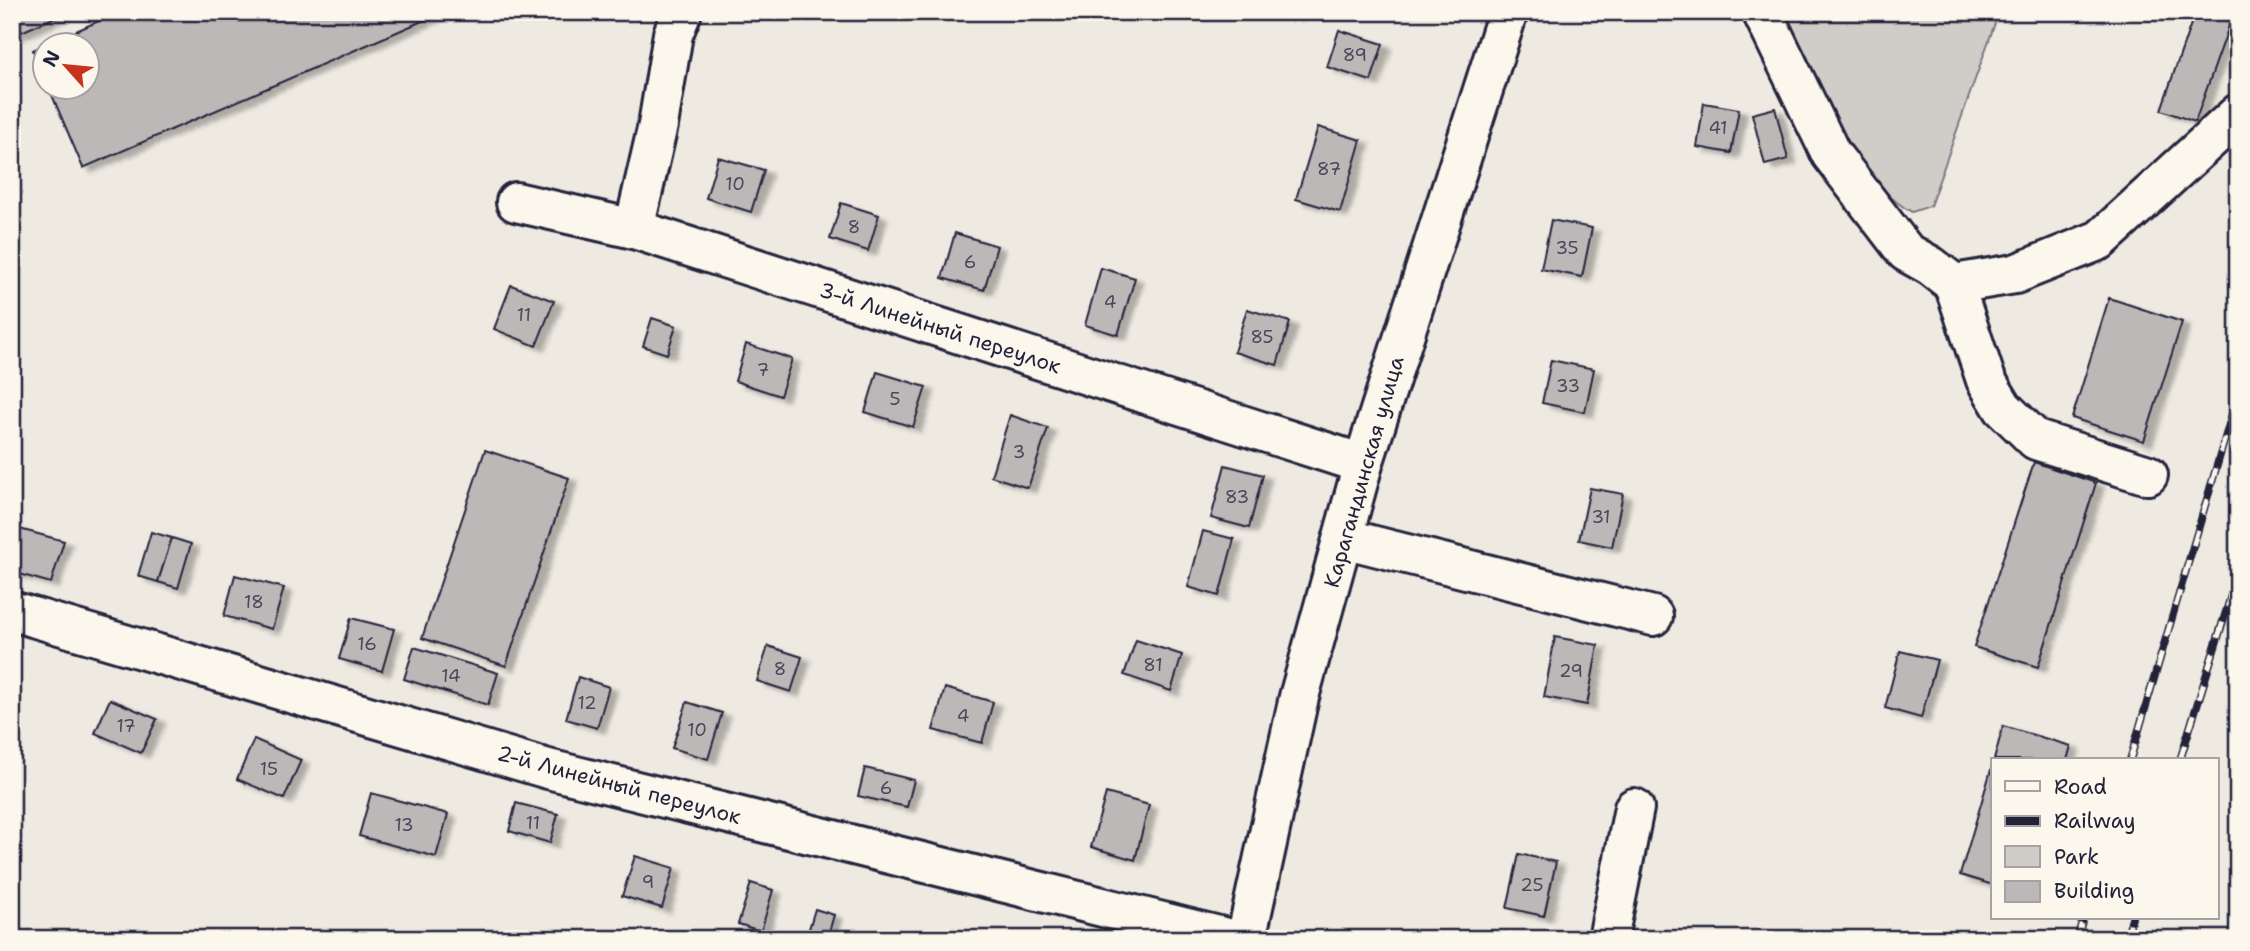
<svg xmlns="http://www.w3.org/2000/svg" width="2250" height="951" font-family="'Shantell Sans',sans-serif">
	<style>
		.green { fill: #d0cdc9; stroke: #797882; stroke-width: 2 }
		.building { fill: #bcb8b8; stroke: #22223b; stroke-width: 2; filter: url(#shadow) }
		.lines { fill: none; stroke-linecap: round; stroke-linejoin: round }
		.minor-casing { stroke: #22223b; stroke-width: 44 }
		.minor { stroke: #fbf7ec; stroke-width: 38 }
		.rail-casing { stroke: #22223b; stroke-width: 8 }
		.rail { stroke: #fbf7ec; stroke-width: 5; stroke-dasharray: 16; stroke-linecap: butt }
		.labels { text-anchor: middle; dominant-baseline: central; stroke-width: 6; stroke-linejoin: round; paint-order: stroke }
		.number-label { font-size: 18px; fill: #48485a }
		.street-label { font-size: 21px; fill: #22223b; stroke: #fbf7ec }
	</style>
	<defs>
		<filter id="shadow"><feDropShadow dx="8" dy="4.5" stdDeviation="2" flood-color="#0004"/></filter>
	</defs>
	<rect width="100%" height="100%" fill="#eeeae2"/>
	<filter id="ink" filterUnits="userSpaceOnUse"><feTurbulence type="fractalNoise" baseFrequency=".0143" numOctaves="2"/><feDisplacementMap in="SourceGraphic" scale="14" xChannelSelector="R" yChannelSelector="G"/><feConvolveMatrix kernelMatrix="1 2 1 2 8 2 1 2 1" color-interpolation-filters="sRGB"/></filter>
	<g filter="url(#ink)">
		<path class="green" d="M1781,12H1999L1930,206L1912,212C1858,186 1809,67 1781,12Z"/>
		<g class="building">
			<path d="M12,12H65V13L12,36Z"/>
			<path d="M119,12H443L83,168L49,88H88V46H46V80L33,50Z"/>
			<path d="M2195,12H2234L2195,122L2161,110Z"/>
			<path d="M1339,30L1383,44L1371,81L1327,67Z"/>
			<path d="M1704,103L1739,109L1731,153L1697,147Z"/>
			<path d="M1775,108L1788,159L1765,165L1752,114Z"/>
			<path d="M1318,127L1361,140L1340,212L1296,199Z"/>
			<path d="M718,157L764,170L751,212L706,198Z"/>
			<path d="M841,203L879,215L868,251L830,239Z"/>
			<path d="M1551,220L1592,228L1582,277L1541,269Z"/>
			<path d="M955,233L997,246L984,290L942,278Z"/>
			<path d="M1101,268L1135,278L1118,335L1085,325Z"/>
			<path d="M511,285L554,301L536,346L494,329Z"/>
			<path d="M2109,298L2182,322L2144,441L2072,418Z"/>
			<path d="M1247,309L1290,322L1277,365L1234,352Z"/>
			<path d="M652,318L676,326L667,354L643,346Z"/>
			<path d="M746,344L792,359L780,396L735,381Z"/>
			<path d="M1551,360L1594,369L1585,412L1542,403Z"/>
			<path d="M877,372L926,387L913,427L865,412Z"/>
			<path d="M1010,415L1048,428L1028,488L991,476Z"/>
			<path d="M485,450L569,478L506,666L422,638Z"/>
			<path d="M2034,462L2096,483L2038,667L1974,647Z"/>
			<path d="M1225,465L1263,475L1249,528L1211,518Z"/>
			<path d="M1590,488L1623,494L1612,547L1579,540Z"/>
			<path d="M12,527L64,541L51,583L12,572Z"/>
			<path d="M1203,531L1234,539L1219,596L1188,587Z"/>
			<path d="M151,532L172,538L158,582L138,576Z"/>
			<path d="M172,538L191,544L178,588L158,582Z"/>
			<path d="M235,575L284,588L272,629L224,616Z"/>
			<path d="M351,618L394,629L382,671L339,659Z"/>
			<path d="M1555,637L1598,645L1587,705L1544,697Z"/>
			<path d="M1136,640L1182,655L1171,691L1124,675Z"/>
			<path d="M768,646L802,657L791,692L757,681Z"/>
			<path d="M414,647L498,673L488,705L404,679Z"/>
			<path d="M1900,651L1937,660L1921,718L1885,708Z"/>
			<path d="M578,677L609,687L597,728L566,719Z"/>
			<path d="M945,688L993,702L982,743L933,730Z"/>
			<path d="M110,699L157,719L141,753L95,733Z"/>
			<path d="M687,702L722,713L708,759L672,748Z"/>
			<path d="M2003,726L2071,746L2067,760H1994Z"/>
			<path d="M254,739L301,760L284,799L237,779Z"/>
			<path d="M1993,763V885L1960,875Z"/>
			<path d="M865,768L914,780L907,807L858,796Z"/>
			<path d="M371,793L448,814L436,857L359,836Z"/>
			<path d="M1106,793L1149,805L1135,860L1091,847Z"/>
			<path d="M516,803L558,814L550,843L509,831Z"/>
			<path d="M1519,854L1556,862L1544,916L1507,908Z"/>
			<path d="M635,856L674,868L662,908L622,896Z"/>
			<path d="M751,883L773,890L761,931L738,924Z"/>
			<path d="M815,909L834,915L827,939H806Z"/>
		</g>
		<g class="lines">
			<defs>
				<g id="minor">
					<path d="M1762,12L1831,154L1906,252L1931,266L1954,284L1986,380L2003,408L2036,440L2148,475"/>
					<path d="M516,202L634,229L1363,464"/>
					<path d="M634,229L658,125L673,34L682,12"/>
					<path d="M1954,284L2015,274L2100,240L2238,114"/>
					<path d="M1343,538L1653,616"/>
					<path d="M12,611L548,769L1231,939"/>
					<path d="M1246,939L1299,697L1363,464L1508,12"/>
					<path d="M1608,939L1634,808"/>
				</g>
			</defs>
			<use href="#minor" class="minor-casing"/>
			<use href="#minor" class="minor"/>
			<defs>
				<g id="rail">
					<path d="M2130,760L2238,394"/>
					<path d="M2180,760L2238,573"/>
					<path d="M2077,939L2083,918"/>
					<path d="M2126,939L2132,918"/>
				</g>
			</defs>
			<use href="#rail" class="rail-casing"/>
			<use href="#rail" class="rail"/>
		</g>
	</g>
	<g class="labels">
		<g class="number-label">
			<text x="1355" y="55">89</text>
			<text x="1718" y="128">41</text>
			<text x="1329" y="169">87</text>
			<text x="735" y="184">10</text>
			<text x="854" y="227">8</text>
			<text x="1567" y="248">35</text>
			<text x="970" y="262">6</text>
			<text x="1110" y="302">4</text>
			<text x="524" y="315">11</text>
			<text x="1262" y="337">85</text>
			<text x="763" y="370">7</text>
			<text x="1568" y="386">33</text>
			<text x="895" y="399">5</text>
			<text x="1019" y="452">3</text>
			<text x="1237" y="497">83</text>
			<text x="1601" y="517">31</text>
			<text x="254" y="602">18</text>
			<text x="367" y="644">16</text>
			<text x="1153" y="665">81</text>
			<text x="780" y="669">8</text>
			<text x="1571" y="671">29</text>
			<text x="451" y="676">14</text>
			<text x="587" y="703">12</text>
			<text x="963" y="716">4</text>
			<text x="126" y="726">17</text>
			<text x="697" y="730">10</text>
			<text x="269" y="769">15</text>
			<text x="886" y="788">6</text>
			<text x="533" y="823">11</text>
			<text x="404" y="825">13</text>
			<text x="648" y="882">9</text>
			<text x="1532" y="885">25</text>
		</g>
		<g class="street-label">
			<text transform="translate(940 328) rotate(18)">3-й Линейный переулок</text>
			<text transform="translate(1364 472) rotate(-74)">Карагандинская улица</text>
			<text transform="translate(619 785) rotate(15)">2-й Линейный переулок</text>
		</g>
	</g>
	<rect width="2250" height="951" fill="none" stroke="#fbf7ec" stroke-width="42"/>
	<rect x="21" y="21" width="2208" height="909" fill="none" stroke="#22223b" stroke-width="2.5" filter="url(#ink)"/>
	<rect x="1991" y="758" width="228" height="161" fill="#fbf7ec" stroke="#a4a2a5" stroke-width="2"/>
	<rect x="2005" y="781" width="35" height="10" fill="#fbf7ec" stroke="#a4a2a5" stroke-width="2"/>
	<text x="2054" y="794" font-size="21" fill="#22223b">Road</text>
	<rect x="2005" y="816" width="35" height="10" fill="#22223b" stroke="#a4a2a5" stroke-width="2"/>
	<text x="2054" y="828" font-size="21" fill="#22223b">Railway</text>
	<rect x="2005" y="846" width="35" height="21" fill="#d0cdc9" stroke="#a4a2a5" stroke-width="2"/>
	<text x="2054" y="864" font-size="21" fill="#22223b">Park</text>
	<rect x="2005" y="881" width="35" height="21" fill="#bcb8b8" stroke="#a4a2a5" stroke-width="2"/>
	<text x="2054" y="898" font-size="21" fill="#22223b">Building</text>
	<g transform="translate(66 66) rotate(297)"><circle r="33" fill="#fbf7ec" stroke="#a4a2a5" stroke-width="2"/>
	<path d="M0-5L12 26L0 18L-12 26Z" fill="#c8321e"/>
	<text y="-10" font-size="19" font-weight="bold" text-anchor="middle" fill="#22223b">N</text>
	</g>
</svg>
